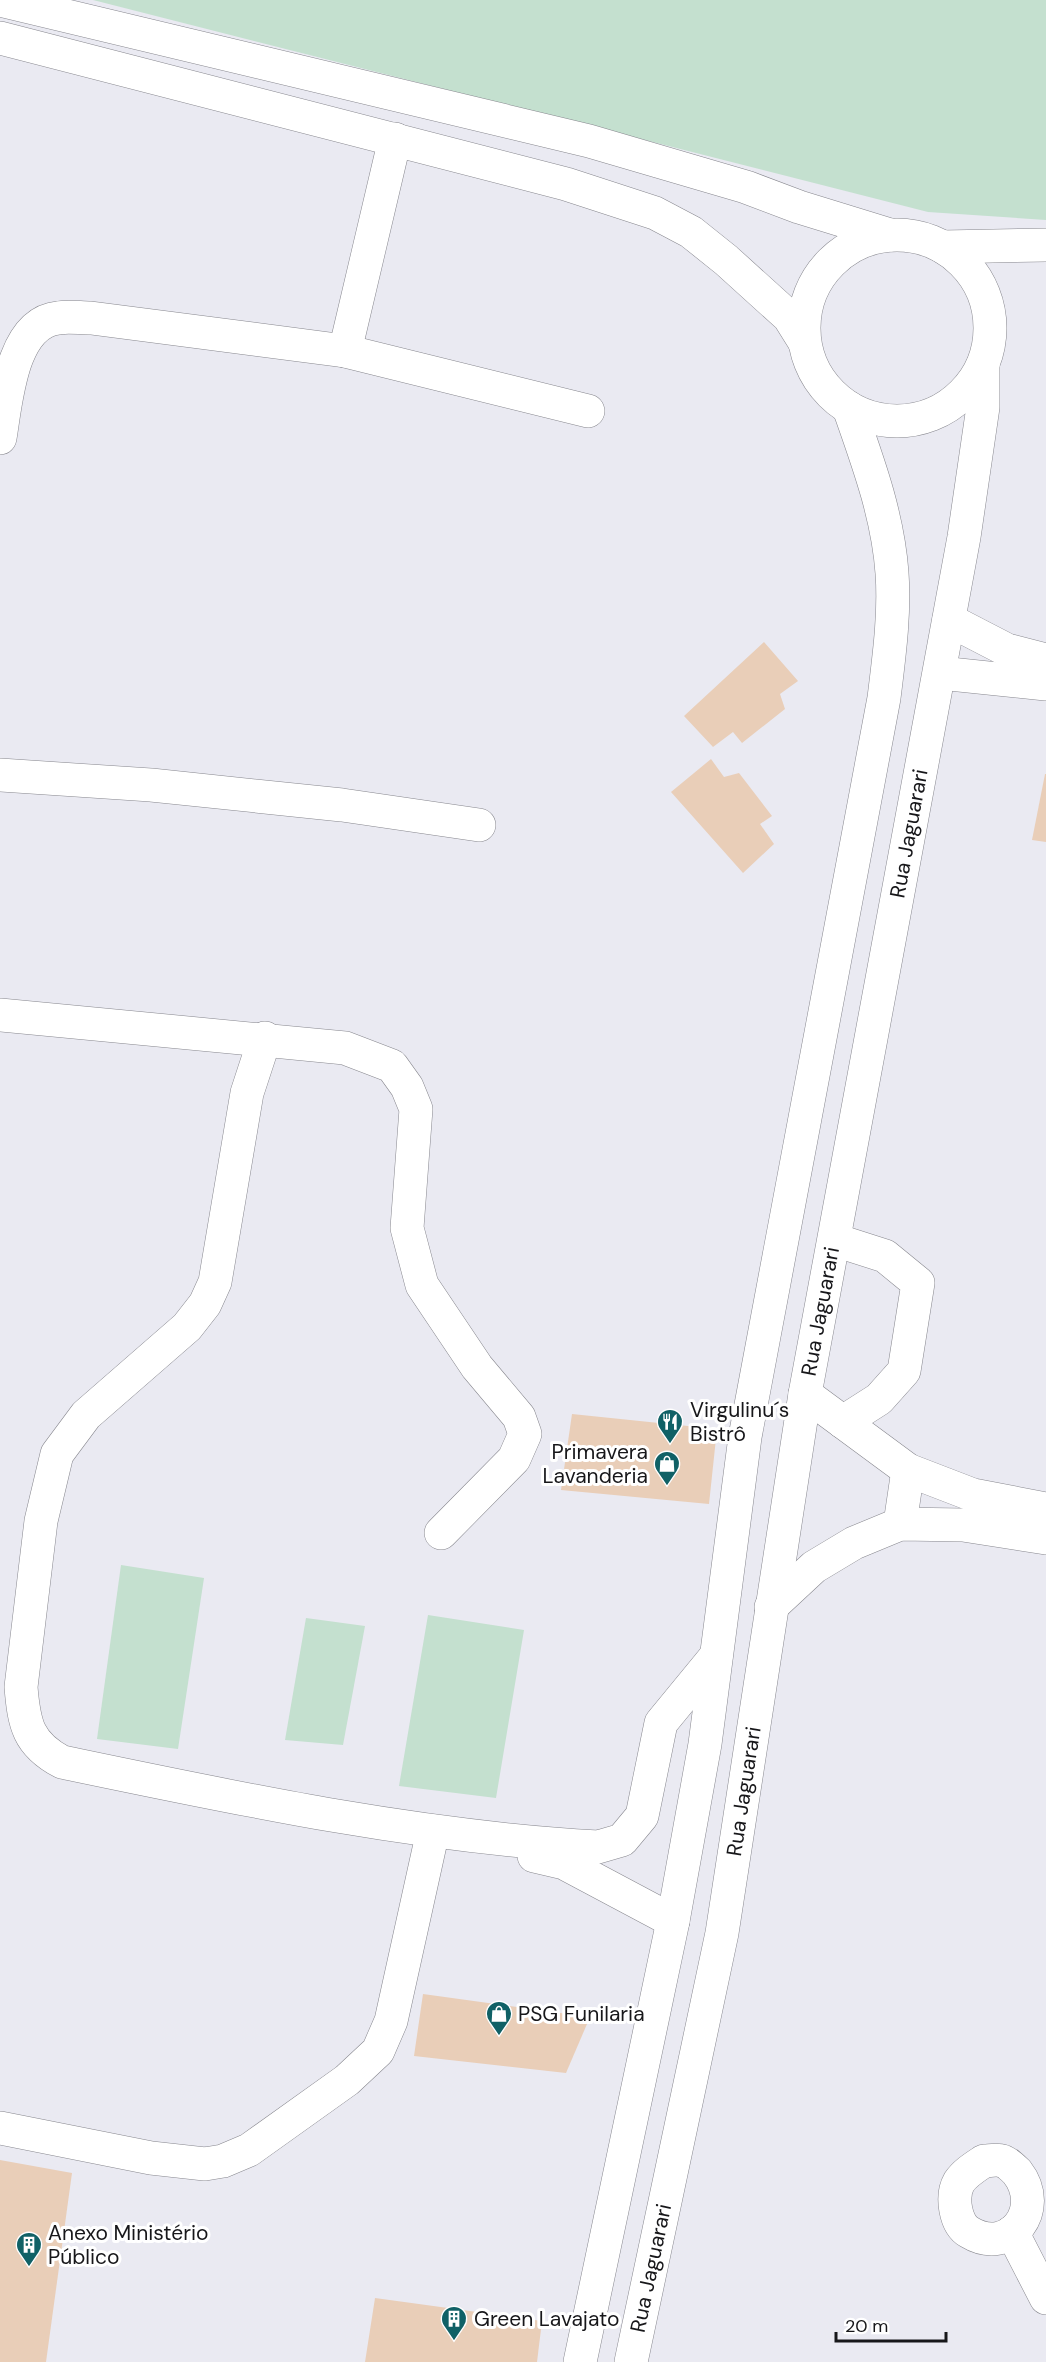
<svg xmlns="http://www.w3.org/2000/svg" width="1046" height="2362" font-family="'DM Sans',sans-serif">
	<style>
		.green { fill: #c4e0cf }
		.building { fill: #e9ceb8 }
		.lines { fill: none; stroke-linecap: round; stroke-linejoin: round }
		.minor-casing { stroke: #87878e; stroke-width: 34 }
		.major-casing { stroke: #87878e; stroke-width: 34 }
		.minor { stroke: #fff; stroke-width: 33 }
		.major { stroke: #fff; stroke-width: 33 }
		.labels { text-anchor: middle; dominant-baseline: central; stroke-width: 6; stroke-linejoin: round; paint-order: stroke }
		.street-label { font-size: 21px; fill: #17171a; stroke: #fff }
		.poi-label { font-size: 21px; fill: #17171a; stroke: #fff; text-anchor: start }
	</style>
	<rect width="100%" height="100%" fill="#eaeaf2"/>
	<g class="green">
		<path d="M93,0H1046V220L928,212Z"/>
		<path d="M121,1565L204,1578L178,1749L97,1739Z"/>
		<path d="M428,1615L524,1630L496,1798L399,1786Z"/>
		<path d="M306,1618L365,1626L343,1745L285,1740Z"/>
	</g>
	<g class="building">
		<path d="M764,642L798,681L780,694L785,709L742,743L733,732L713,747L684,716Z"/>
		<path d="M711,759L724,777L739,773L772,816L760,824L774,844L743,873L671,792Z"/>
		<path d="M1045,774H1046V842L1032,840Z"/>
		<path d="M572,1414L717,1429L709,1504L561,1490Z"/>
		<path d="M423,1994L590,2017L566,2073L414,2056Z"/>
		<path d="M0,2160L72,2173L46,2362H0Z"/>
		<path d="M375,2298L542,2321L537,2362H365Z"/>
	</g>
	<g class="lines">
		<defs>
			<g id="minor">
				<path d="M943,247L1046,245"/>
				<path d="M345,351L395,139"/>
				<path d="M0,438C6,403 11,323 58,318C68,316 80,318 91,318L345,351L588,411"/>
				<path d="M949,620L1007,650L1046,660"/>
				<path d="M940,673L1046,684"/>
				<path d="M0,775L151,785L342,805L479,825"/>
				<path d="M0,1015L345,1048L392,1066L407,1087L416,1109L407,1228L422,1285L477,1367L519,1417L525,1434L514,1459L441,1533"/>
				<path d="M265,1038L247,1093L215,1282L205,1304L187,1327L86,1415L57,1454L41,1521L21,1687C24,1724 28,1744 62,1762C239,1799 417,1837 598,1847L622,1840L642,1816L661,1723L716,1656"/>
				<path d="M835,1240L885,1256L918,1283L904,1371L879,1399L843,1422"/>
				<path d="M805,1394L908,1470L973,1495L1046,1509"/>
				<path d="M900,1524L908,1470"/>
				<path d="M771,1607L814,1567L854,1543L900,1524L963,1525L1046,1538"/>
				<path d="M534,1856L564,1863L673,1921"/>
				<path d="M0,2128L151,2158L205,2164L223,2161L249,2150L347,2080L378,2051L391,2021L433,1831"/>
				<path d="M984,2161C989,2161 997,2159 1002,2161C1007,2162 1013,2168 1017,2172C1046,2209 1010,2257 969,2232C955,2224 951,2196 959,2182C965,2173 975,2167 984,2161Z"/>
				<path d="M1012,2232L1046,2298"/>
			</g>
			<g id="major">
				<path d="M0,0L589,141L746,187L799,207L890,235"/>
				<path d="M0,38L566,184L655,213L691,232L726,260L789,317L804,341"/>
				<circle cx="897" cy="328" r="93"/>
				<path d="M580,2362L673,1921L705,1744L745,1437L884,698C889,657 895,614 892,573C888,516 868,462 849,408"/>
				<path id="s1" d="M631,2362L722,1933L805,1394L964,537L983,407V365"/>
			</g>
		</defs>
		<use href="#minor" class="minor-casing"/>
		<use href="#major" class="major-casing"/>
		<use href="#minor" class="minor"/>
		<use href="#major" class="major"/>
	</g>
	<defs>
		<symbol id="restaurant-pin" viewBox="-11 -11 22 30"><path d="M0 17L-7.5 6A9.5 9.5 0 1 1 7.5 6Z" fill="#106166" stroke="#fff"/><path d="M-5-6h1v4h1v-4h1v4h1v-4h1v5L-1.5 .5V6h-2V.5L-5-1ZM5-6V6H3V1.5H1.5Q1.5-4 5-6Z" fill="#fff"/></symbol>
		<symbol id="shop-pin" viewBox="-11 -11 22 30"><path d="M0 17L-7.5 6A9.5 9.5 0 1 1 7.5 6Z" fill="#106166" stroke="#fff"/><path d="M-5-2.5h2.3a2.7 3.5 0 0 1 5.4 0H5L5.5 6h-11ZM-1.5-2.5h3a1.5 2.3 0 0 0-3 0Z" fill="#fff"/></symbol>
		<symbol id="building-pin" viewBox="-11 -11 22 30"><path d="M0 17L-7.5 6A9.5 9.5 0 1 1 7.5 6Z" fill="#106166" stroke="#fff"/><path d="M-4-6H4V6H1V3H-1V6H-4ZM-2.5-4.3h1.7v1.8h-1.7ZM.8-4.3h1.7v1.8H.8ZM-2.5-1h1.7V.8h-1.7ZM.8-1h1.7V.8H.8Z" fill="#fff"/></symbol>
	</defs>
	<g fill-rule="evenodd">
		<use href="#restaurant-pin" x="655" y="1407" width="30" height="40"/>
		<use href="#shop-pin" x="652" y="1449" width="30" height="40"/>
		<use href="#shop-pin" x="484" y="1999" width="30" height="40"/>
		<use href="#building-pin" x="14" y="2230" width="30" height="40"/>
		<use href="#building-pin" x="439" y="2304" width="30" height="40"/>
	</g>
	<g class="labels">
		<g class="street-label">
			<text stroke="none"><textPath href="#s1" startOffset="1554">Rua Jaguarari</textPath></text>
			<text stroke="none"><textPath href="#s1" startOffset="1068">Rua Jaguarari</textPath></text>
			<text stroke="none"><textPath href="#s1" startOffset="582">Rua Jaguarari</textPath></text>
			<text stroke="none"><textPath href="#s1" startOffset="96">Rua Jaguarari</textPath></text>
		</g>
		<g class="poi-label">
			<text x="690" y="1410">Virgulinu´s<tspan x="690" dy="24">Bistrô</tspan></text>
			<text x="648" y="1452" text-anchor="end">Primavera<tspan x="648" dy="24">Lavanderia</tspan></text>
			<text x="518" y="2014">PSG Funilaria</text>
			<text x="48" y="2233">Anexo Ministério<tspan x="48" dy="24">Público</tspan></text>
			<text x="474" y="2319">Green Lavajato</text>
		</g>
	</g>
	<path d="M836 2332v9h110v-9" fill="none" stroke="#17171a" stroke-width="3"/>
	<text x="845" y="2332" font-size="18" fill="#17171a" stroke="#ffffff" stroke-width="4.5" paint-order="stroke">20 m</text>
</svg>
